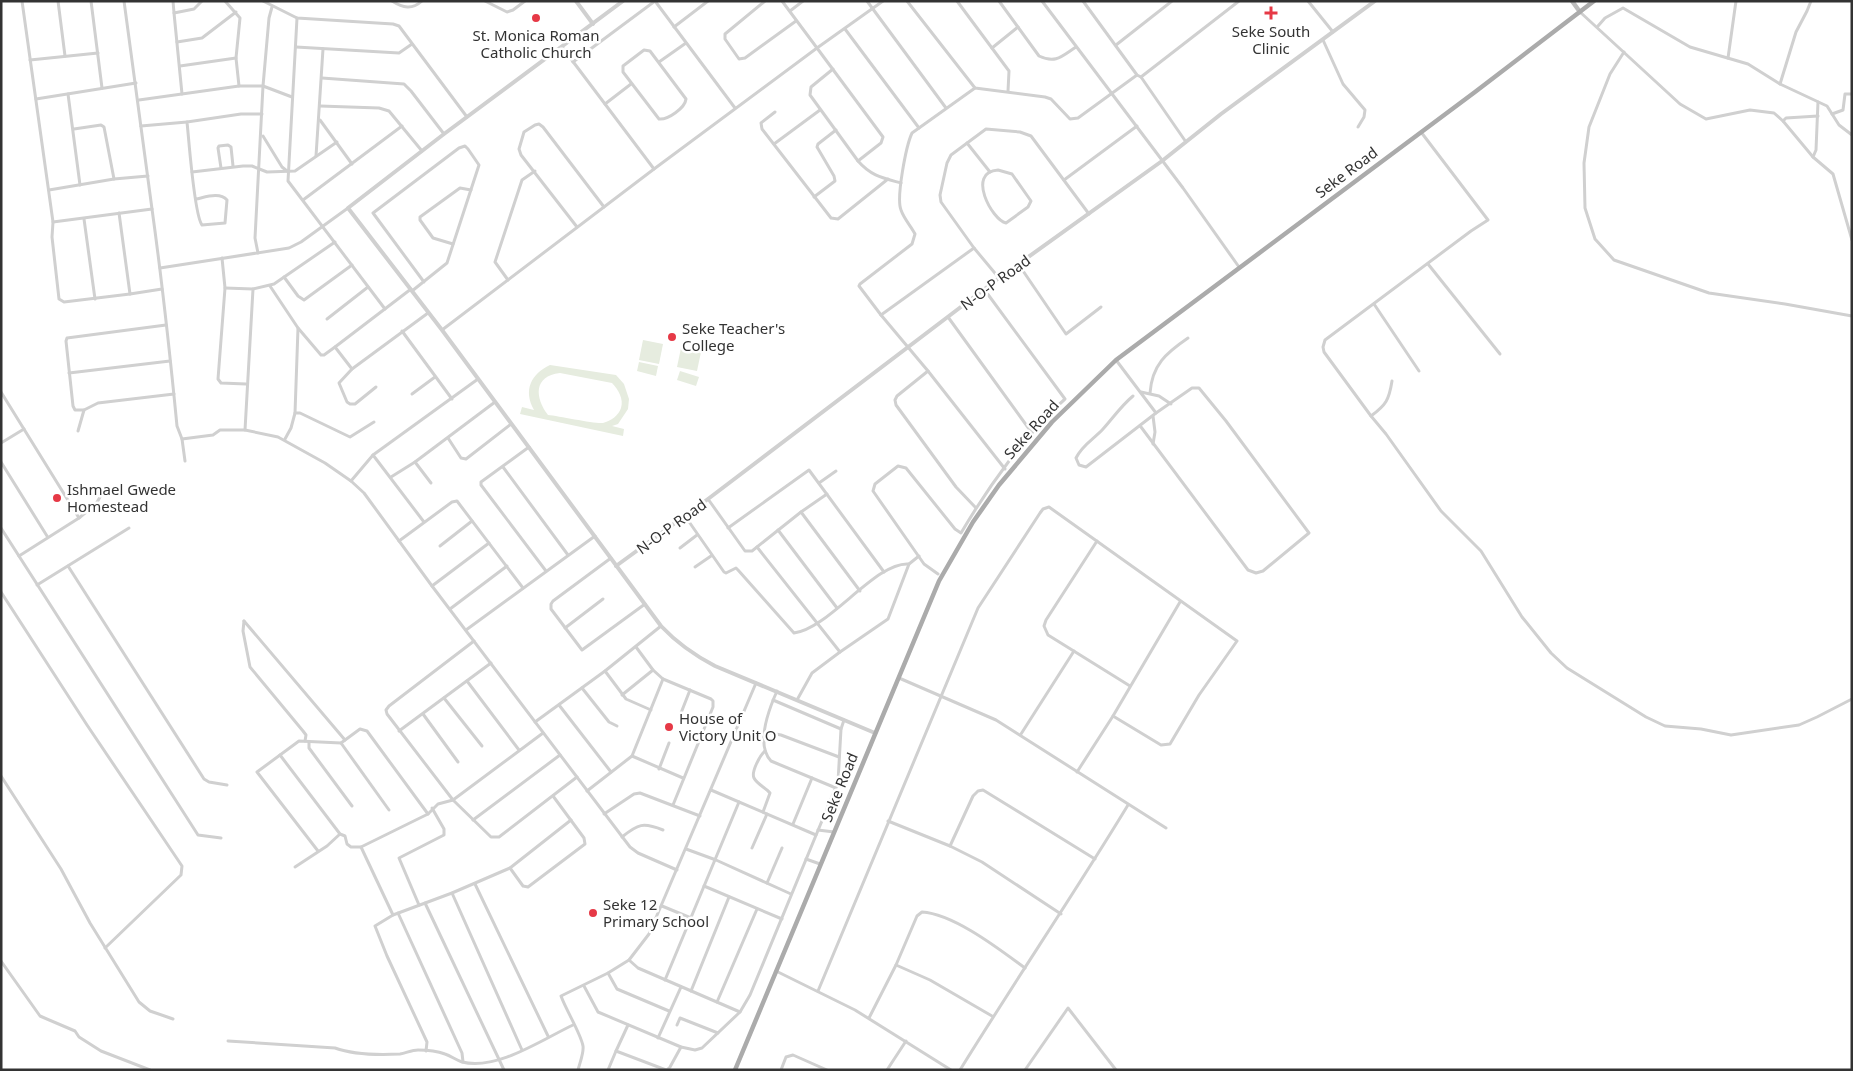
<svg xmlns="http://www.w3.org/2000/svg" width="1853" height="1071" font-family="'Noto Sans',sans-serif">
	<style>
		.green { fill: #e6ecdf; fill-rule: evenodd }
		.lines { fill: none; stroke-linecap: round; stroke-linejoin: round }
		.minor { stroke: #d0d0d0; stroke-width: 3 }
		.tertiary { stroke: #d0d0d0; stroke-width: 4 }
		.secondary { stroke: #bdbdbd; stroke-width: 4.5 }
		.primary { stroke: #ababab; stroke-width: 4.5 }
		.poi-dot { fill: #e63946; stroke: #fff; stroke-width: 2 }
		.labels { text-anchor: middle; dominant-baseline: central; stroke-width: 5; stroke-linejoin: round; paint-order: stroke }
		.poi-label { font-size: 15px; fill: #333; stroke: #fff; text-anchor: start }
		.street-label { font-size: 15px; fill: #333; stroke: #fff }
	</style>
	<rect width="100%" height="100%" fill="#fff"/>
	<g class="green">
		<path d="M643,340L663,344L659,364L639,360Z"/>
		<path d="M681,348L701,352L697,371L677,367Z"/>
		<path d="M639,362L658,366L656,376L637,371Z"/>
		<path d="M550,365L616,375L624,384L629,399L628,409L618,424L612,426L624,429L623,436L520,414L522,407L534,410C523,390 531,374 550,365ZM560,373L612,383C618,389 624,399 621,408C619,415 611,421 603,423C595,424 559,416 548,415C535,398 533,376 560,373Z"/>
		<path d="M680,371L699,377L696,386L677,380Z"/>
	</g>
	<g class="lines">
		<g class="minor">
			<path d="M22,1L53,222L52,237L59,299L64,302L130,294"/>
			<path d="M58,1L65,56"/>
			<path d="M91,1L102,88"/>
			<path d="M124,1L152,209"/>
			<path d="M173,1L174,13L194,9L202,1"/>
			<path d="M225,1L240,18L236,58L239,86"/>
			<path d="M263,1L297,18L393,24L399,26L467,117"/>
			<path d="M392,1C403,8 412,10 422,1"/>
			<path d="M485,1L507,12L513,10L525,1"/>
			<path d="M655,1L735,108"/>
			<path d="M765,1L725,34V39L739,59L745,58L796,21"/>
			<path d="M867,1L946,108"/>
			<path d="M883,1L817,48L883,137L881,143L858,161C871,176 883,178 901,183"/>
			<path d="M907,1L975,88L1045,97L1051,99L1070,119L1078,118L1137,75"/>
			<path d="M957,1L1009,71L1008,91"/>
			<path d="M999,1L1039,56C1056,64 1062,56 1076,47"/>
			<path d="M1042,1L1183,188L1239,267"/>
			<path d="M1083,1L1137,75L1141,77L1186,142"/>
			<path d="M1308,1L1333,32"/>
			<path d="M790,11L803,1"/>
			<path d="M1580,12L1680,104L1706,119L1750,110L1774,113L1783,121L1813,157L1833,174L1852,240"/>
			<path d="M174,13L182,94"/>
			<path d="M297,18L288,181L385,309"/>
			<path d="M1598,26L1605,18L1623,8L1690,47L1748,64L1780,84L1827,106L1839,125L1852,135"/>
			<path d="M674,27L708,1"/>
			<path d="M845,29L919,128"/>
			<path d="M1323,40L1343,84L1365,110L1364,117L1358,127"/>
			<path d="M177,42L202,38L236,12"/>
			<path d="M1116,45L1172,1"/>
			<path d="M296,47L399,53L412,44"/>
			<path d="M562,47L654,169"/>
			<path d="M992,48L1018,27"/>
			<path d="M644,50L650,51L686,99C685,108 668,120 659,119L623,72V66Z"/>
			<path d="M1624,52L1610,74L1589,127L1584,163L1585,208L1595,239L1614,260L1709,293L1785,304L1852,316"/>
			<path d="M1728,58L1736,1"/>
			<path d="M30,60L98,53"/>
			<path d="M573,62L655,1"/>
			<path d="M659,62L686,43"/>
			<path d="M180,66L236,58"/>
			<path d="M833,69L811,87L810,95L858,161"/>
			<path d="M1141,77L1239,1"/>
			<path d="M322,78L404,84L411,91L444,134"/>
			<path d="M1780,84L1796,32L1807,11L1811,1"/>
			<path d="M975,88L912,133C906,146 896,198 901,210C904,219 911,226 915,234L912,244L860,284L859,286L881,315L928,371L1005,469"/>
			<path d="M68,94L80,185"/>
			<path d="M36,99L136,83"/>
			<path d="M139,100L239,86H263L292,97"/>
			<path d="M605,104L631,84"/>
			<path d="M320,106L379,108L389,111L422,151"/>
			<path d="M775,112L761,123L762,129L831,218L838,219L888,179"/>
			<path d="M1832,114L1843,110L1845,94H1852"/>
			<path d="M320,120L352,164"/>
			<path d="M1783,121L1786,118L1818,116"/>
			<path d="M141,126L187,122"/>
			<path d="M74,129L101,125L104,127L114,179"/>
			<path d="M1421,132L1488,220L1471,231L1325,340L1323,347L1324,352L1371,416L1386,434L1441,511L1481,551L1522,617L1551,653L1567,668L1646,717L1665,726L1701,729L1731,735L1799,725L1817,717L1852,699"/>
			<path d="M263,136L282,167L287,171"/>
			<path d="M967,143L990,172"/>
			<path d="M774,144L820,110"/>
			<path d="M316,156L323,49"/>
			<path d="M1813,157L1816,150L1818,102"/>
			<path d="M221,168L218,148L219,146L228,145L231,147L233,166"/>
			<path d="M998,170L1012,174L1031,201L1028,207L1006,223C992,220 966,172 998,170Z"/>
			<path d="M192,172L243,166H252L267,172L295,171L337,142"/>
			<path d="M1064,180L1137,126"/>
			<path d="M49,190L114,179L148,176"/>
			<path d="M814,197L835,181L834,176L817,147L818,144L836,130"/>
			<path d="M196,199C206,197 220,192 227,200L225,223L202,225C194,215 189,140 187,122L241,114H262"/>
			<path d="M303,200L402,126"/>
			<path d="M119,213L130,294L162,289"/>
			<path d="M84,219L95,299"/>
			<path d="M53,222L152,209C162,281 170,354 177,426L182,439L185,461"/>
			<path d="M577,227L521,155L519,149L524,132L535,125L539,124L543,127L604,207"/>
			<path d="M453,244L433,238L420,220V217L460,188L471,190"/>
			<path d="M258,253L255,238L263,86L269,18L272,7"/>
			<path d="M222,258L225,288L218,379L221,383L246,384"/>
			<path d="M1428,264L1500,354"/>
			<path d="M1019,265L1066,334L1101,307"/>
			<path d="M160,268L289,248L301,242L348,208"/>
			<path d="M284,277L298,296L304,300L352,265"/>
			<path d="M999,278L974,248L941,202L940,195L947,163L951,155L986,129L1020,132L1031,136L1089,214"/>
			<path d="M508,280L495,262L522,180L535,171"/>
			<path d="M270,286L298,328L295,413"/>
			<path d="M225,288L253,289L245,430"/>
			<path d="M253,289L274,284L335,242"/>
			<path d="M412,291L447,263L479,165L468,149L465,146L459,148L373,213L424,282"/>
			<path d="M1374,304L1419,371"/>
			<path d="M881,315L974,248"/>
			<path d="M948,317L1032,433"/>
			<path d="M327,319L368,287"/>
			<path d="M298,328L321,355H324L335,347"/>
			<path d="M442,330L654,169L817,48L782,1"/>
			<path d="M402,331L452,399"/>
			<path d="M1116,360L1156,413"/>
			<path d="M352,369L335,347L411,289"/>
			<path d="M928,371L897,396L895,400L896,405L956,487L976,508"/>
			<path d="M69,373L170,361"/>
			<path d="M376,387L355,404H350L347,402L339,383L352,369L428,313"/>
			<path d="M1,392L79,518"/>
			<path d="M1141,392L1159,396L1171,404"/>
			<path d="M1150,393C1152,365 1166,353 1188,338"/>
			<path d="M412,394L435,377"/>
			<path d="M1133,396C1121,406 1113,418 1103,429C1094,439 1082,445 1076,458L1079,465L1086,467L1156,413L1192,388H1199L1226,421L1309,533L1263,571L1256,573L1248,570L1141,427"/>
			<path d="M84,410H75L73,406L66,341L67,338L166,325"/>
			<path d="M1371,416C1386,405 1389,400 1392,381"/>
			<path d="M78,431L84,410L98,403L174,394"/>
			<path d="M448,438L461,458L466,459L511,424"/>
			<path d="M182,439L213,435L220,430H245L278,437L325,463L351,481L364,493L432,586L630,847L638,853L677,870"/>
			<path d="M285,439L291,428L295,413H300L350,437L374,422"/>
			<path d="M1,443L24,429"/>
			<path d="M1153,444L1155,432L1153,416"/>
			<path d="M529,447L481,482V485L546,571"/>
			<path d="M1,462L47,536"/>
			<path d="M415,462L431,483"/>
			<path d="M503,467L568,555"/>
			<path d="M391,477L415,462L495,402"/>
			<path d="M351,481L373,455"/>
			<path d="M819,483L836,471"/>
			<path d="M708,499L745,551H752L801,512L827,494"/>
			<path d="M801,512L860,591"/>
			<path d="M685,516L724,572L726,573L736,568L738,570L794,633C829,629 876,561 909,564L919,556"/>
			<path d="M424,522L373,455L478,379"/>
			<path d="M1,528L198,835L221,838"/>
			<path d="M728,528L809,470L884,572"/>
			<path d="M778,530L837,608"/>
			<path d="M399,541L452,502L457,501L523,588"/>
			<path d="M1097,541L1046,620L1044,626L1048,635L1130,686"/>
			<path d="M440,546L472,521"/>
			<path d="M757,547L840,652L812,673L797,700"/>
			<path d="M680,548L697,535"/>
			<path d="M19,556L79,518L96,504L100,497"/>
			<path d="M611,558L553,601L551,604V609L582,650L645,604"/>
			<path d="M68,566L204,779L209,782L227,785"/>
			<path d="M695,567L711,556"/>
			<path d="M938,574L924,564L873,491L875,484L898,466L906,468L955,529L961,533C987,489 1026,433 1065,399L984,289"/>
			<path d="M37,585L129,528"/>
			<path d="M432,586L489,543"/>
			<path d="M1,592L87,725L182,866L181,875L105,948"/>
			<path d="M450,609L507,566"/>
			<path d="M244,621L345,740"/>
			<path d="M244,621L243,631L250,667L303,731L306,735L305,741"/>
			<path d="M565,628L603,599"/>
			<path d="M466,630L595,536"/>
			<path d="M474,641L389,706L386,710L387,714L453,800L543,733"/>
			<path d="M636,647L653,670L663,679L711,699L713,701V707L673,805"/>
			<path d="M840,652L888,619L909,564"/>
			<path d="M605,671L626,699L651,710"/>
			<path d="M899,678L996,720L1166,828"/>
			<path d="M467,681L519,750"/>
			<path d="M582,688L609,722L617,726"/>
			<path d="M777,691C769,709 755,744 771,761L836,788"/>
			<path d="M622,695L653,670"/>
			<path d="M444,698L482,746"/>
			<path d="M773,700L841,729"/>
			<path d="M559,705L611,772"/>
			<path d="M681,713L690,690"/>
			<path d="M423,714L458,762"/>
			<path d="M1113,716L1180,602"/>
			<path d="M535,722L605,671L661,626"/>
			<path d="M399,731L491,663"/>
			<path d="M765,732L781,735L839,757"/>
			<path d="M1021,734L1074,651"/>
			<path d="M309,742V748L352,806"/>
			<path d="M341,743L389,810"/>
			<path d="M280,755L340,834L345,836L347,844L351,847H361L428,814"/>
			<path d="M632,756L683,778"/>
			<path d="M659,769L669,743"/>
			<path d="M1,776L61,869L90,923L139,1002L150,1011L173,1019"/>
			<path d="M711,790L816,835"/>
			<path d="M587,791L632,756L663,679"/>
			<path d="M763,812L770,793C766,788 757,784 754,778C751,772 760,755 765,751"/>
			<path d="M604,814L634,794L640,793L700,816"/>
			<path d="M473,820L560,755"/>
			<path d="M888,821L950,846L982,862L1061,914"/>
			<path d="M793,824L812,778"/>
			<path d="M818,830L834,832"/>
			<path d="M622,837C638,824 643,822 663,830"/>
			<path d="M950,846L973,796L978,791L983,790L1095,859"/>
			<path d="M361,847L393,915"/>
			<path d="M752,848L767,814"/>
			<path d="M686,849L716,860L791,894"/>
			<path d="M318,851L257,772L299,741L341,743L360,729L367,731L428,814L438,804L453,800L491,837H499L577,777"/>
			<path d="M806,859L820,864"/>
			<path d="M295,867L327,846L340,834"/>
			<path d="M510,868L523,886L528,887L585,844L584,838L553,796"/>
			<path d="M767,883L782,848"/>
			<path d="M475,884L548,1036"/>
			<path d="M704,886L782,919"/>
			<path d="M452,893L522,1050"/>
			<path d="M425,903L504,1070"/>
			<path d="M419,905L399,858L444,835V829L432,808"/>
			<path d="M662,906L691,918"/>
			<path d="M398,913L462,1053L463,1062"/>
			<path d="M629,960L638,968L740,1012"/>
			<path d="M1,961L40,1016L75,1031L79,1037L101,1051L150,1070"/>
			<path d="M896,965L930,980L992,1016"/>
			<path d="M776,971L855,1010L951,1070"/>
			<path d="M608,973L617,989L669,1011"/>
			<path d="M665,980L739,802"/>
			<path d="M584,986L598,1012L681,1047L695,1050L702,1048L740,1012L750,995L838,782L841,729L844,720"/>
			<path d="M691,991L729,897"/>
			<path d="M818,991L978,608L1040,513L1043,509L1049,507L1237,641L1199,695L1170,744L1161,745L1113,716L1077,772"/>
			<path d="M717,1002L757,909"/>
			<path d="M869,1018L896,965L917,916L922,912C954,914 999,949 1025,968"/>
			<path d="M628,1025L616,1051L666,1070"/>
			<path d="M677,1025L680,1018L718,1033"/>
			<path d="M658,1038L681,987"/>
			<path d="M228,1041L335,1048C354,1055 380,1055 400,1054C406,1053 412,1050 418,1050C427,1050 437,1051 445,1054C451,1056 456,1060 462,1062C497,1071 543,1039 573,1025"/>
			<path d="M426,1051L427,1042L387,956L375,926L393,915L452,893L510,868L571,820"/>
			<path d="M578,1070C580,1062 584,1053 583,1046C581,1034 566,1010 561,996L608,973L629,960L649,934L756,683"/>
			<path d="M608,1070L616,1051"/>
			<path d="M667,1070L670,1067L681,1047"/>
			<path d="M781,1070L786,1057L793,1055L827,1070"/>
			<path d="M887,1070L906,1041"/>
			<path d="M960,1070C1015,981 1074,894 1128,805"/>
			<path d="M1025,1070L1068,1008L1116,1070"/>
		</g>
		<g class="tertiary">
			<path d="M576,1L593,24"/>
			<path d="M623,1L444,134L348,208L442,330L661,626C677,643 694,655 715,666L875,733"/>
			<path d="M616,566L708,499L999,278L1162,161L1221,114L1375,1"/>
		</g>
		<path class="secondary" d="M1572,1L1580,12"/>
		<path class="primary" d="M735,1070L939,581L973,522L999,485L1052,422L1116,360L1475,92L1594,1"/>
	</g>
	<g class="poi-dot">
		<path d="M1268.5 5.5h5v5h5v5h-5v5h-5v-5h-5v-5h5z"/>
		<circle cx="536" cy="18" r="5"/>
		<circle cx="672" cy="337" r="5"/>
		<circle cx="57" cy="498" r="5"/>
		<circle cx="669" cy="727" r="5"/>
		<circle cx="593" cy="913" r="5"/>
	</g>
	<g class="labels">
		<g class="poi-label">
			<text x="1271" y="31" text-anchor="middle">Seke South<tspan x="1271" dy="17">Clinic</tspan></text>
			<text x="536" y="35" text-anchor="middle">St. Monica Roman<tspan x="536" dy="17">Catholic Church</tspan></text>
			<text x="682" y="328">Seke Teacher's<tspan x="682" dy="17">College</tspan></text>
			<text x="67" y="489">Ishmael Gwede<tspan x="67" dy="17">Homestead</tspan></text>
			<text x="679" y="718">House of<tspan x="679" dy="17">Victory Unit O</tspan></text>
			<text x="603" y="904">Seke 12<tspan x="603" dy="17">Primary School</tspan></text>
		</g>
		<g class="street-label">
			<text transform="translate(1346 172) rotate(-37)">Seke Road</text>
			<text transform="translate(995 282) rotate(-36)">N-O-P Road</text>
			<text transform="translate(1031 429) rotate(-48)">Seke Road</text>
			<text transform="translate(671 526) rotate(-36)">N-O-P Road</text>
			<text transform="translate(839 787) rotate(-68)">Seke Road</text>
		</g>
	</g>
	<rect width="1853" height="1071" fill="none" stroke="#333333" stroke-width="5"/>
</svg>
